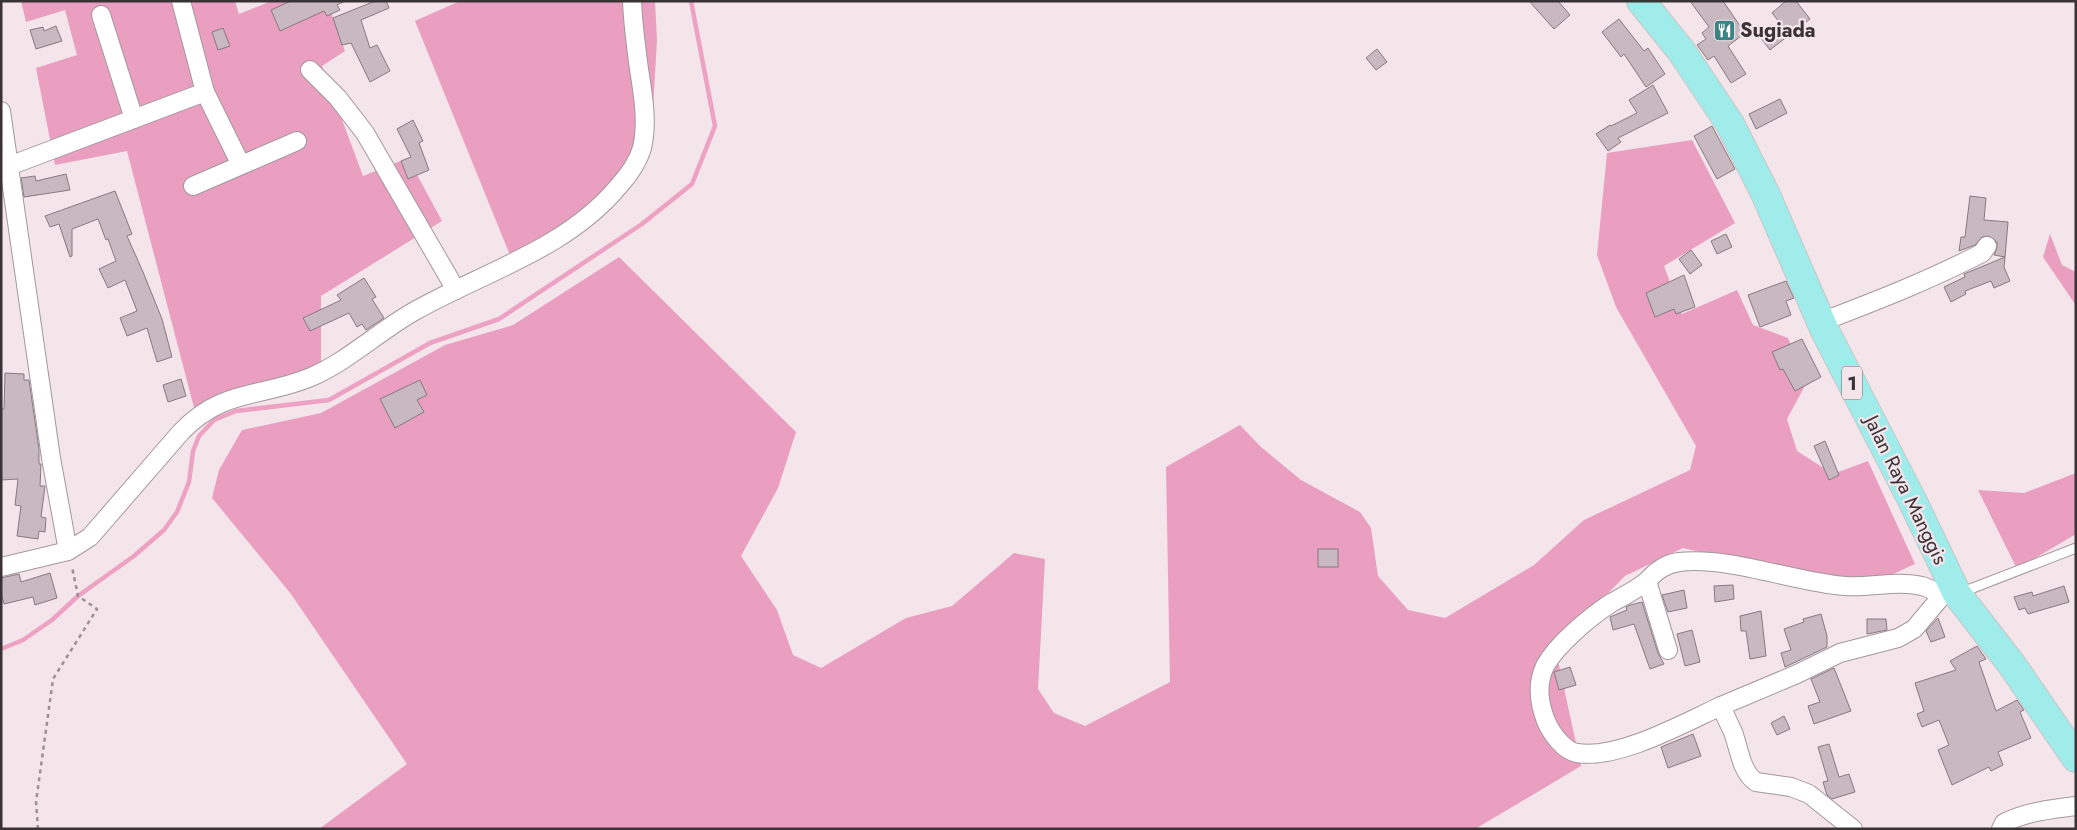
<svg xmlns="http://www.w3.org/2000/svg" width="2077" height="830" font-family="Jost,sans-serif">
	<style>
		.forest { fill: #ea9fc1 }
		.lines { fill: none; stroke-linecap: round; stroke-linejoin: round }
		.stream { stroke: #eea2c3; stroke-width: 4.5 }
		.building { fill: #c7b9bf; stroke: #87797f }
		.service-casing { stroke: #a4979c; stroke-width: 11 }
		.minor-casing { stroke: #a4979c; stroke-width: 20 }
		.trunk-casing { stroke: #c8c6c7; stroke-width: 30 }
		.path { stroke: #9b9195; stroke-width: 2.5; stroke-dasharray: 4 4; stroke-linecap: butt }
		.service { stroke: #fff; stroke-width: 9 }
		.minor { stroke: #fff; stroke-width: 18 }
		.trunk { stroke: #9feceb; stroke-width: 28 }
		.labels { text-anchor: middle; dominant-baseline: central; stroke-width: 4.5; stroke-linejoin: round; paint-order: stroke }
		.shield { fill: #f4e5eb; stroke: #71686c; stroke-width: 1 }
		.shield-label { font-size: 19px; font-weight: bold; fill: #393336 }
		.poi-label { font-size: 20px; font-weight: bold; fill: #393336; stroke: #f4e5eb; text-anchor: start }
		.street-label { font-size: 20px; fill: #393336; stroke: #f4e5eb }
	</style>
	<rect width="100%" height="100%" fill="#f4e5eb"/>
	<g class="forest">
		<path d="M21,1H235L239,14L272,1H327L345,51L322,66L363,176L408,158L442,221L321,296V374L233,398L198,423L127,151L55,165L36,68L77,55L65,10L26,22Z"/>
		<path d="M460,1H655L657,40L651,143L635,170L514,265L415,21Z"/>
		<path d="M1692,140L1735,223L1664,266L1682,314L1737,290L1753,325L1788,338L1807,382L1787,419L1797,451L1833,474L1868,461L1915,564L1865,587L1808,577L1683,548L1625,576L1555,647L1581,766L1475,829H319L407,764L291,594L212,498L219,470L242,430L321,413L445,345L513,325L619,257L796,432L778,488L741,556L777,610L793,655L821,668L906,618L952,606L1014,553L1045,559L1038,689L1054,713L1085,726L1170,682L1166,467L1240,425L1261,447L1301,480L1360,512L1371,528L1378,576L1408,610L1445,618L1534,565L1584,520L1690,470L1696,446L1616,307L1597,255L1607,153Z"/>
		<path d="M2050,234L2062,265L2076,272V338L2075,304L2043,257Z"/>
		<path d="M2076,473V534L2017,569L1978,490L2024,493Z"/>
	</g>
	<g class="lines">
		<path class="stream" d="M1,649L23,640L52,620L78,596L134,556L164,530L177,512L189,482L193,451L199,436L214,420L236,411L329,400L430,343L499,319L642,224L692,184L715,126L691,1"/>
	</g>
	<g class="building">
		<path d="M291,1H345L337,5L340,10L327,16L324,11L280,31L271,10Z"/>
		<path d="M375,1H386L389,8L361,20L370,48L377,45L390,71L370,82L351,43L342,45L333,18Z"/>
		<path d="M1529,1H1558L1570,15L1554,29Z"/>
		<path d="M1690,1H1723L1745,33L1728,46L1746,74L1731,83L1714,56L1708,60L1697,45L1706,39L1702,33L1709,27Z"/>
		<path d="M1786,1H1796L1810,19L1770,50L1760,37L1780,23L1772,13Z"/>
		<path d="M1619,19L1644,51L1648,48L1665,74L1646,87L1624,54L1621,57L1602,32Z"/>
		<path d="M56,26L62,41L36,49L30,30L43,27L44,31Z"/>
		<path d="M223,28L230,46L218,50L212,32Z"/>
		<path d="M1377,49L1387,62L1376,70L1366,58Z"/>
		<path d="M1653,85L1668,113L1618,138L1621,142L1608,151L1596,134L1610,125L1611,126L1637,113L1629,100Z"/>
		<path d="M1780,99L1787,113L1756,129L1749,114Z"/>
		<path d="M413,120L423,141L419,143L429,170L408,179L401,161L411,157L397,129Z"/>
		<path d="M1712,126L1735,169L1717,179L1694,136Z"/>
		<path d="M66,174L70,190L24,197L21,178L35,176L36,181Z"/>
		<path d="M115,191L132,234L127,236L143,272L162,319L172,357L157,362L147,328L127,336L120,318L137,311L125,280L108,288L99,269L116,261L108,239L106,240L98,219L72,229V256L70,257L59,224L50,227L45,216Z"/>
		<path d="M1970,196L1986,198L1984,220L2008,222L2005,257L1994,255L1997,248V242L1988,236L1982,237L1975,245L1959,251L1961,237H1965Z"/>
		<path d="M1726,234L1732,247L1717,254L1711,241Z"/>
		<path d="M1691,250L1702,265L1690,274L1679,259Z"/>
		<path d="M2005,257L2004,267L2010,281L1994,288L1991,281L1965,291L1966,294L1951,302L1944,287L1965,277L1964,274Z"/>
		<path d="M1684,275L1695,307L1676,314L1674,309L1655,317L1646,293Z"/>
		<path d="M364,278L376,297L372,299L384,318L366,330L362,324L357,327L349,313L310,331L303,318L341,300L337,295Z"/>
		<path d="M1786,281L1794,298L1786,301L1791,315L1760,327L1748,295Z"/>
		<path d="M1802,339L1821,377L1795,391L1783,369L1780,370L1772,352Z"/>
		<path d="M5,373L24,374V380H29L39,449V464H41L40,486H45L41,517L46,518L45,532L39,531L38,539L17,536L21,506L15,505L18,479L1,480V409H4Z"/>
		<path d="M181,379L186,396L168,402L163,385Z"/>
		<path d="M420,380L427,395L417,400L424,412L395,428L380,399Z"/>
		<path d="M1825,441L1839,475L1829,480L1814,446Z"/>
		<rect x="1318" y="549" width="20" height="18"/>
		<path d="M50,573L57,598L35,605L33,597L4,604L1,593V578L19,574L21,582Z"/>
		<path d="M1733,585L1734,599L1715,602L1714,586Z"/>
		<path d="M2064,586L2069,602L2028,614L2025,608L2019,610L2014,597L2032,592L2033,596Z"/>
		<path d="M1684,590L1687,608L1668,612L1662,595Z"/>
		<path d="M1642,602L1658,653L1664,664L1650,669L1634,624L1613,630L1610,617L1627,610L1626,607L1630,605Z"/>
		<path d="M1761,611L1766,656L1750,659L1746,631H1741L1740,616Z"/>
		<path d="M1821,614L1827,636V647L1785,667L1781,653L1791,650L1784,629L1804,622L1803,619Z"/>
		<path d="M1938,618L1945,637L1931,642L1926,631Z"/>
		<path d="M1867,619H1886L1887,630L1867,634Z"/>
		<path d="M1692,630L1700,662L1685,666L1677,634Z"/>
		<path d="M1977,646L1986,659L1979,662L1996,711L2017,700L2024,710L2020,712L2031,738L1998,752L2003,765L1991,771L1989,767L1952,785L1938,750L1949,745L1939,720L1922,727L1917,714L1924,711L1915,683L1956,670L1950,661Z"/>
		<path d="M1570,667L1576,685L1559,690L1554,672Z"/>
		<path d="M1834,668L1851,711L1814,724L1808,706L1820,702L1811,679Z"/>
		<path d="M1784,716L1790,729L1777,735L1771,723Z"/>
		<path d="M1693,734L1701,756L1668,768L1661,747Z"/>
		<path d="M1829,744L1839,777L1849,774L1855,792L1832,799L1827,795L1823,782L1828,781L1818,747Z"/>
	</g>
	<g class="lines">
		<defs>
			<path id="service" d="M1960,593L2076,548"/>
			<g id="minor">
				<path d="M181,1L205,92L241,165"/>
				<path d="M101,15L134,119"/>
				<path d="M310,70L338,98L365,133L456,290"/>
				<path d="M1,111L51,458L68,551"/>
				<path d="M9,166L205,92"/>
				<path d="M193,186L297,141"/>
				<path d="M1821,322C1876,301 1930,280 1982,253L1987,246"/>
				<path d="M1,567L68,551L90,537L181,432C223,388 261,398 311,377C348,361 378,332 413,312C483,272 565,250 618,187C628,176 638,162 642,148C648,122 643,95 639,69C636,47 633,24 632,1"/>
				<path d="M1647,581C1636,590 1624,596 1611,603C1590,617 1557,644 1545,666C1536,685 1539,703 1546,721C1551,733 1564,751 1577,753C1618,760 1684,723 1721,706"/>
				<path d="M1668,650L1647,581C1656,571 1665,564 1679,562C1730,556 1793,582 1845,586C1870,588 1897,580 1922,586C1929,588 1936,592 1942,596"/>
				<path d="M1853,829L1809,794L1791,787L1756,782C1741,772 1739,748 1733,732C1729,724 1725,715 1721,706L1797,674L1840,653L1898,638L1914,629L1952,584"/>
				<path d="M2001,829L2004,823C2026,812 2051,809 2076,806"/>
			</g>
			<path id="trunk" d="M1641,1L1682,52L1730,124L1765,193L1825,331L1913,502L1957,594L2012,665L2076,758"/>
		</defs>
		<use href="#service" class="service-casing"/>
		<use href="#minor" class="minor-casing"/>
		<use href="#trunk" class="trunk-casing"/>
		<path class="path" d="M38,829L36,802L53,679L97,609L78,596L72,567"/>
		<use href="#service" class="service"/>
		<use href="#minor" class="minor"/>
		<use href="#trunk" class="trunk"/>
	</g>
	<defs>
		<symbol id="restaurant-square" viewBox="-11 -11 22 22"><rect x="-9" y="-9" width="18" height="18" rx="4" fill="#3b8483" stroke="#f4e5eb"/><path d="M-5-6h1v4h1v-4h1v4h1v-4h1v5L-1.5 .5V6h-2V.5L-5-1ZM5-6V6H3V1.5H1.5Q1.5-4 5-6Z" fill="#fff"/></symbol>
	</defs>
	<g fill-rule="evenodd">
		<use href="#restaurant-square" x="1712" y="18" width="25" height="25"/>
	</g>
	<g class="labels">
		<rect class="shield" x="1842" y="366.5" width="20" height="33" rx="4"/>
		<g class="shield-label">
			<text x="1852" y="383">1</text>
		</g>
		<g class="poi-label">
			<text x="1740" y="30">Sugiada</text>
		</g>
		<g class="street-label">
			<text transform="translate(1906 490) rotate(64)">Jalan Raya Manggis</text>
		</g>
	</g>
	<rect width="2077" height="830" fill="none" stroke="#393336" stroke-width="5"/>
</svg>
